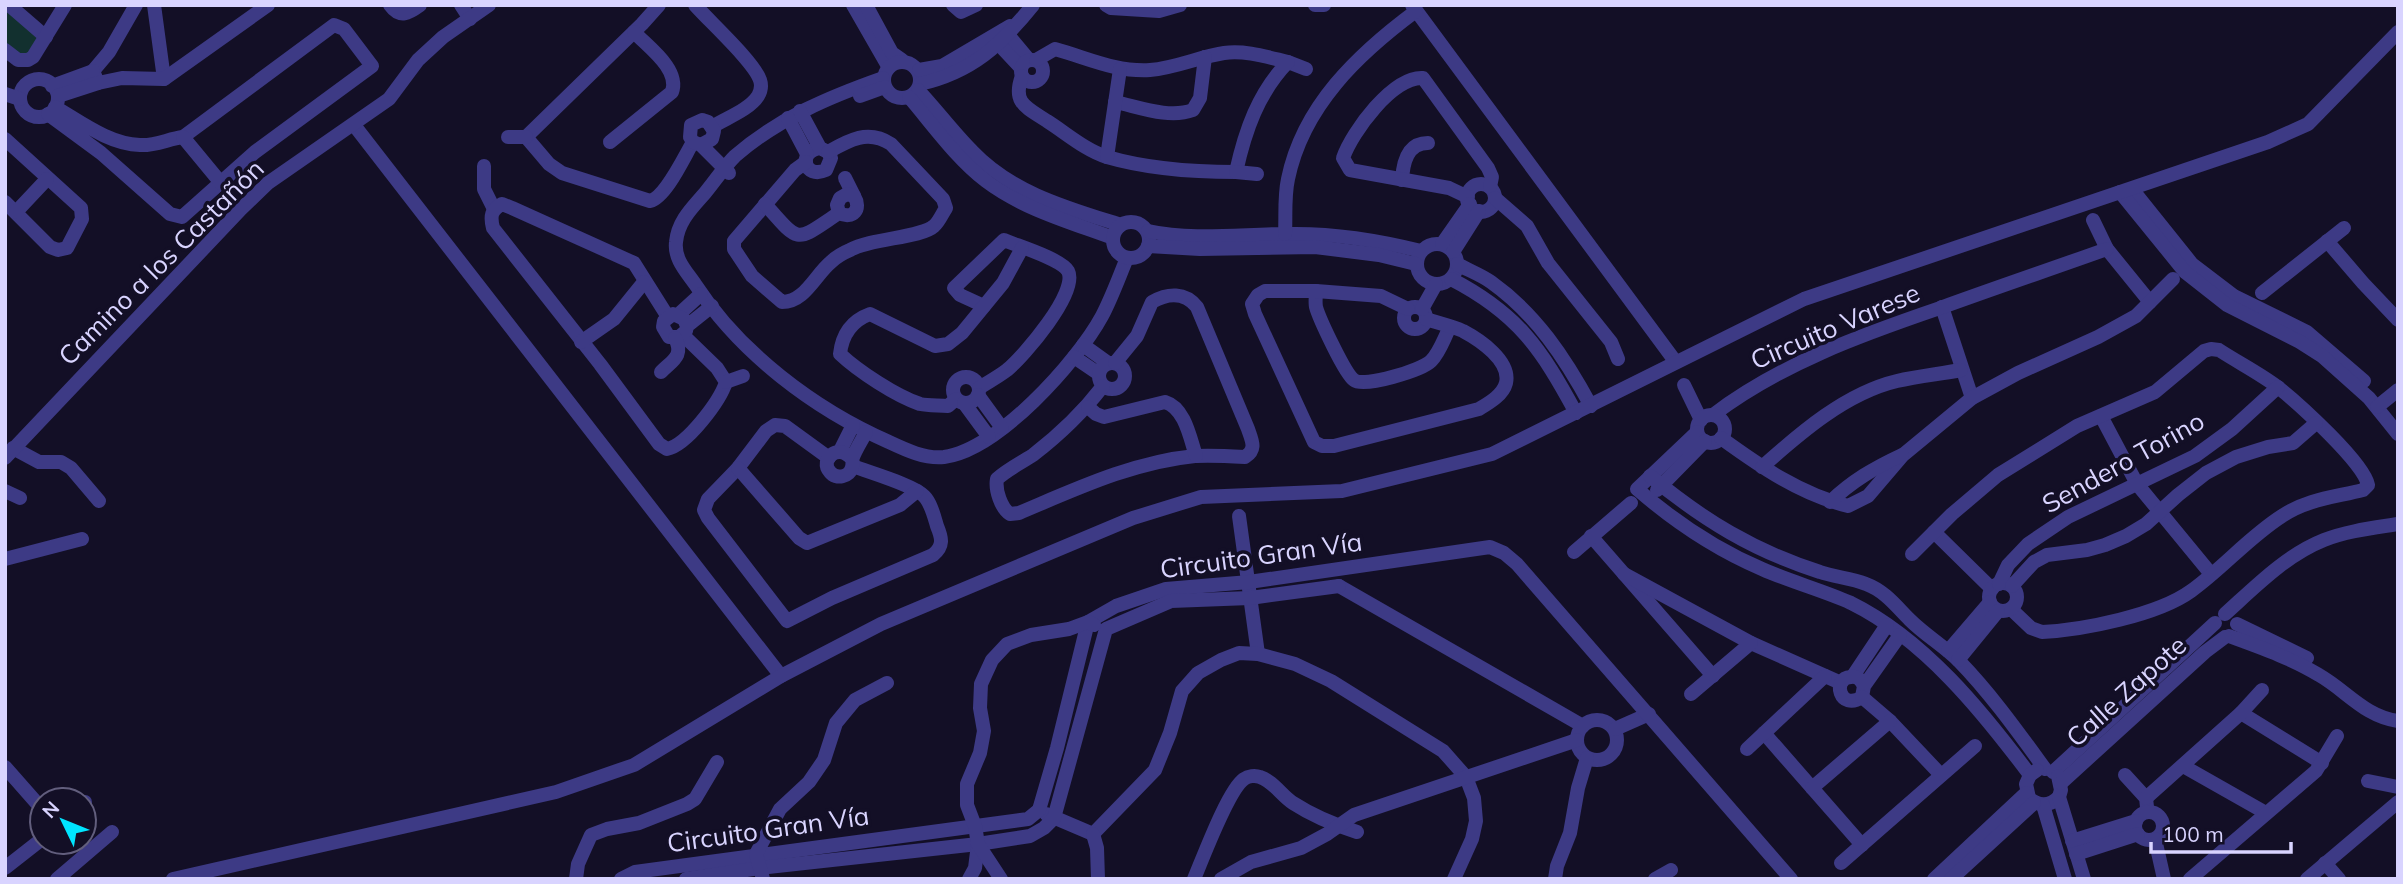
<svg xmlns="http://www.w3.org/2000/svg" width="2403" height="884" font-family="Mulish,sans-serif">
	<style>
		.green { fill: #12302f }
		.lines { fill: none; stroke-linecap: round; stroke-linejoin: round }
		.minor { stroke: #3d3a85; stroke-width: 14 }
		.labels { text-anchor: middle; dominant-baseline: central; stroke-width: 7; stroke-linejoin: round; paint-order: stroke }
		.street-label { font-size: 26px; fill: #d9d4ff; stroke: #130f26 }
	</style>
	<rect width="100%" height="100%" fill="#130f26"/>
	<path class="green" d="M5,5L43,37L30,55L20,56L5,45Z"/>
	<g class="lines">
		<g class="minor">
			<path d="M9,5L46,37"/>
			<path d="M154,5L164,79"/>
			<path d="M390,5C400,19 409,13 420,5"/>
			<path d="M461,5L470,19"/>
			<path d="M659,5L642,24L526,137L549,164L562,173L650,201C666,197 684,157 693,142"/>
			<path d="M695,5C710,22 754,62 760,80C762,86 761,91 758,96C749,110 726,118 712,127"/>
			<path d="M853,5L888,66"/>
			<path d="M866,5L892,53L902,60"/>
			<path d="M953,5L961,12L976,5"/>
			<path d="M1106,5L1111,8L1159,11L1180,5"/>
			<path d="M1315,5H1324"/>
			<path d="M1412,5L1675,361"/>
			<path d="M1004,30L1029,60"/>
			<path d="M993,38L1021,68"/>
			<path d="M5,50L18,60H28L33,57L65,5"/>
			<circle cx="1032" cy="71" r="11"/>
			<circle cx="902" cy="80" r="18"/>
			<path d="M1288,62L1306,69"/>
			<path d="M919,70L942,66L1010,26"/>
			<path d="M1022,76C1012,103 1026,107 1047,121C1066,133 1085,150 1107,157C1148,169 1194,172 1236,172C1245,131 1258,93 1288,62C1267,57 1245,50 1224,53C1198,57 1176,68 1150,70C1115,72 1088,58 1055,49L1036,60"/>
			<path d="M883,78C829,97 779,118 735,156C724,167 715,181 705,193C692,208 678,221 676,242C674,259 686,271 695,284C740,353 814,409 889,442C906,450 925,459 944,457C998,450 1077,362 1102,316C1112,297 1119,277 1127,258"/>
			<circle cx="39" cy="98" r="19"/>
			<path d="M98,83L93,71L109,52L136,5"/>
			<path d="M920,84C972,72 1000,46 1033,5"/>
			<path d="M52,86L93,71"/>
			<path d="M918,90C936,109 953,132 972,151C1012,193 1067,208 1121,225"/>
			<path d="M5,94L20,99"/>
			<path d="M58,96L98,83L122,78L164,79L268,5"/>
			<path d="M860,96L885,87"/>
			<path d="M909,97C933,125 956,158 986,181C1023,209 1070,222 1113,238"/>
			<path d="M1115,102C1139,107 1169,119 1193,110L1200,98L1205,57"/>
			<path d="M800,111L820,148L828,152L831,158L826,170C804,180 797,151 820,148"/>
			<path d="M48,114L101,153L170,214L182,217L255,152L372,66L344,29L334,25L183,137C168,139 155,146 140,145C109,144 81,122 55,107"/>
			<path d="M788,118L807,154"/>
			<path d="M354,125L781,676"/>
			<path d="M183,137L221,183"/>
			<path d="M508,137H526"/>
			<path d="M5,139L81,208L82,219L67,248L58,250L50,247L5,202"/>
			<path d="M610,142L672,92C680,69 648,47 634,32"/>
			<path d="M701,145L712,139L714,131L708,122L702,120L691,125L690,137L693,142L701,145L729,173"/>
			<path d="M1107,157L1120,69"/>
			<path d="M806,162L795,170L734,241V249L752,276L782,302C805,302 815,275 831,262C836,257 843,253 850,250C872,238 921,238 934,226C939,222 942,214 946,208L943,199L891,144C868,129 849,140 828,152"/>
			<path d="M484,166V189L494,209"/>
			<path d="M1236,172L1257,174"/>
			<path d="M845,178L854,196"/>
			<path d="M1402,180C1403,163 1407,143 1428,143"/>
			<circle cx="1481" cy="198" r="14"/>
			<path d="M2132,189L2192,264L2234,296L2307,332L2364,381"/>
			<path d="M2120,192L2185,272L2227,305L2300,342L2322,356L2369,398L2398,434"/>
			<path d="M1468,197L1449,188L1350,170L1343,158C1352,132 1393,76 1423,78L1488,168L1492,177L1490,187"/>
			<path d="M1495,198L1527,226L1548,263L1611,342L1618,359"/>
			<path d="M765,204C801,245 795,242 839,213C853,220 862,209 854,196L847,194L840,198L837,205L839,213"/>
			<path d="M16,212L47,179"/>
			<path d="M2093,220L2107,249L2150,302"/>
			<circle cx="1131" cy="240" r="18"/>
			<path d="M1148,231C1194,241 1241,234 1288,234C1333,233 1377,240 1421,251"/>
			<path d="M1285,234C1286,216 1284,197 1288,179C1303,106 1358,54 1416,11"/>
			<path d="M2327,241L2363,283L2398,320"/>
			<circle cx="1437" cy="264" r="20"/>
			<path d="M1442,244L1470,204"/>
			<path d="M1148,246L1200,249L1315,247L1379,255L1416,264"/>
			<path d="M1453,252L1479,211"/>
			<path d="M1457,264C1468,270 1481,275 1491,282C1536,314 1565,358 1591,406"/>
			<path d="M1451,279C1517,313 1541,348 1576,413"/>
			<path d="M1316,291C1316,296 1315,302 1316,307C1319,318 1345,374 1354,380C1364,388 1422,370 1431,361C1440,352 1444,338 1450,327"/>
			<path d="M2262,293L2344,228"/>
			<circle cx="1415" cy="318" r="11"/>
			<path d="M1942,307L1972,398"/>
			<path d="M1408,309L1381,296L1316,291H1265L1258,295L1252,304L1255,314L1314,442L1322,446H1334L1479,409C1489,403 1503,395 1506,383C1511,361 1480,340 1463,331C1452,326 1438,323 1426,319"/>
			<path d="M1422,309L1436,284"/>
			<path d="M678,315L701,294"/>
			<path d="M668,317L634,263L512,208L502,204C491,210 490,216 493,228L600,364L659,444L667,449C687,445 720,401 726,382L717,368L683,335"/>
			<path d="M687,326L684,319L673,314L664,321L663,327L669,337H679L686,331L687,326L712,306"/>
			<path d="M581,342L614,319L644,282"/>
			<path d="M1083,345L1108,363"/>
			<path d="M1074,357L1099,374"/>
			<circle cx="1112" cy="376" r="13"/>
			<path d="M661,372C673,360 684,356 675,338"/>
			<circle cx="966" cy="390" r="13"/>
			<path d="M726,382L743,376"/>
			<path d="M1684,385L1701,420"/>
			<path d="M1103,386C1083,412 1059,435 1033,455C1021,463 1008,469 997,479C995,490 1001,508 1010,514L1019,513C1076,489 1133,462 1195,456C1211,455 1228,456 1245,457C1257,449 1252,441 1248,429L1197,307C1185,292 1168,293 1152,302L1137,336L1115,363"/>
			<path d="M979,388C988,382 998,377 1007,370C1024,356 1079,292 1068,271C1061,259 1018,246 1004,240L954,288L960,295L984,306"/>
			<path d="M978,395L1002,428"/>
			<path d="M956,399L948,406C939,405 929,406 920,404C896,396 858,371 840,354C842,336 851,321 870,314L935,346L948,344L962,333L1003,283L1022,248"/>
			<path d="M964,403L989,437"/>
			<path d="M1088,407L1096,414L1104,417L1165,402C1185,408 1190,438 1196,456"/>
			<path d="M2377,407L2398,390"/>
			<path d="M1713,415C1780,364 1861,335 1940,308C1995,288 2051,269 2107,249"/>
			<circle cx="1711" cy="429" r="14"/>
			<path d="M2101,416L2137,484L2211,574"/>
			<path d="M1697,432L1637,489C1675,522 1715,549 1762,569C1791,582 1822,590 1851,603C1924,639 1982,711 2030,775"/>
			<path d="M1721,438C1761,467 1800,494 1848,506L1868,496L1903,455L1972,398L2018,373L2098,337L2136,316L2173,279"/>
			<path d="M13,448L39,462H61L71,468L99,501"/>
			<path d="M840,451L853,425"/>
			<path d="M5,458L241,209L268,183L389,99L418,60L443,37L489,5"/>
			<path d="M829,458L785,426L775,425L766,431L738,468L708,499L704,510L708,518L787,621L832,598L933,555C944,546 942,538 937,526C934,516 931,503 924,496C914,485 868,472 853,466"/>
			<path d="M852,459C838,442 819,460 830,472C836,480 850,477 852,467C853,464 852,460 853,457C856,449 862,440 866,432"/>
			<path d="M1762,467C1800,433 1846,393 1897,381C1918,376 1940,374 1961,370"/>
			<path d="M738,468L799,538L807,543L900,505L917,491"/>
			<path d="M1650,476C1703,520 1754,551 1820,572C1834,577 1851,578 1866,584C1885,591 1896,606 1910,620C1925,635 1944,646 1959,661C1991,694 2018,732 2045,769"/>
			<path d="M1657,490L1705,441"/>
			<path d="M5,491L20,498"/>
			<path d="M1830,502C1852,481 1874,468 1902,455"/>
			<path d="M1239,516L1258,654"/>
			<path d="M1934,532L1992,589"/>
			<path d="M1591,536L1713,676"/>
			<path d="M1574,552L1631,503"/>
			<path d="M1912,554L1952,514L1998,475L2077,426L2155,392L2204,351L2211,349L2219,350C2239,363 2261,374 2279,388C2299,404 2364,463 2368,485L2363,490C2336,497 2307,499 2282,516C2249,537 2223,568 2191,591C2158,615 2083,630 2042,632L2031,628L2011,609"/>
			<path d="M5,559L82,539"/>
			<path d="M1624,574L1751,643L1841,683"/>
			<circle cx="2003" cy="597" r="14"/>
			<path d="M1999,584L2008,565L2028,544L2068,517L2195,456L2232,429L2278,387"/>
			<path d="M1339,586L1583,726"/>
			<path d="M2012,586L2034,562L2047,555L2087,550L2105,545L2126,536L2146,524L2178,495L2206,473L2236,457L2268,447L2293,443L2316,423"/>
			<path d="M2225,614C2255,587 2286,555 2324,540C2347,531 2373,528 2398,524"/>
			<path d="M2237,624L2307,658"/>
			<path d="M2229,636C2259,647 2291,658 2319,675C2347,691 2364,716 2398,721"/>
			<path d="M1948,651L1990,602"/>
			<path d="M1958,660L1998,611"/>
			<path d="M1853,676L1887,625"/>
			<path d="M1864,686C1861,680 1858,676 1851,677C1831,678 1840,712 1862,697L1864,686L1900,635"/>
			<path d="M1691,694L1751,643"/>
			<path d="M1862,697L1890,721L1941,775"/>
			<path d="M2241,713L2322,763"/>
			<circle cx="1597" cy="740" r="20"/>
			<path d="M1615,729L1649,714"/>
			<path d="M1764,733L1862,845"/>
			<path d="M1747,749L1825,676"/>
			<path d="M2183,766L2266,813"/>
			<path d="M5,767L42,809"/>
			<path d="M2037,770L2030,775L2026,784L2029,798C2039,807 2050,806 2059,797"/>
			<path d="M2053,772L2215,623"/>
			<path d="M2125,775L2146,798L2147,807"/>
			<path d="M2058,776L2061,790L2059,797L2084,879"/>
			<path d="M2368,781L2398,787"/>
			<path d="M2061,783L2205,652L2225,637"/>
			<path d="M1812,788L1890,721"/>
			<path d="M2146,798L2241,713L2262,690"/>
			<path d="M84,802H85"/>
			<path d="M2043,805L2065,879"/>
			<circle cx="2149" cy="826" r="14"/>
			<path d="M1046,814L1093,834"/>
			<path d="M1093,834L1155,770L1170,733L1182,691L1198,673L1221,660L1239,653L1258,654L1295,664L1331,681L1443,751L1466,777L1474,798L1476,821L1472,839L1454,879"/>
			<path d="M1093,834L1097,848L1098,879"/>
			<path d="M2155,839L2164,879"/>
			<path d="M2072,841L2136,821"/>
			<path d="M2076,854L2138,834"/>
			<path d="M1841,863L1975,746"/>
			<path d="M2325,863L2339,879"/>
			<path d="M5,868L42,839"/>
			<path d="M57,879L112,832"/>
			<path d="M173,879L556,792L634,765L781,676L881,624L1133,518L1201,497L1342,491L1492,454L1804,299L2268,142L2308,124L2398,32"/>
			<path d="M576,879L578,864L591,835L607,829L639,823L687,804L695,799L717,762"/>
			<path d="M621,879L635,872L1028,819L1039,810L1057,748L1088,622L1116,606L1166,589L1249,582L1490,547L1504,553L1517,564L1791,879"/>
			<path d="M686,879L760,868L978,844L1030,836L1044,828L1054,818L1106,629L1171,601L1250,598L1339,586"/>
			<path d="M763,879L756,854L780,809L809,782L824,760L836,723L855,700L887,683"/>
			<path d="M969,879L975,868L978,844"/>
			<path d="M1001,879L978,844L975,826L967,805V784L980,753L984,731L980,708L981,684L992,660L1007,644L1031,635L1069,629L1088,622L1094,625"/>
			<path d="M1194,879C1203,858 1228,790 1244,779C1248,776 1255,775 1260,777C1273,781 1282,796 1293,803C1313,816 1335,825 1357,832"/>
			<path d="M1221,879L1251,862L1301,848L1327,834L1354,815L1577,740"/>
			<path d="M1555,879L1557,866L1570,833L1578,788L1587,758"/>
			<path d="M1655,879L1671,870"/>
			<path d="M1934,879L2026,793"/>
			<path d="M1951,879L2034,803"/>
			<path d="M2190,879L2316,771L2337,736"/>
			<path d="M2307,879L2398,802"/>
		</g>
	</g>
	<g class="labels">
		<g class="street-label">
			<text transform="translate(161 262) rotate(-45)">Camino a los Castañón</text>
			<text transform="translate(1835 326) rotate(-23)">Circuito Varese</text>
			<text transform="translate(2123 462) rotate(-29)">Sendero Torino</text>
			<text transform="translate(1261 555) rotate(-8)">Circuito Gran Vía</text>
			<text transform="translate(2126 691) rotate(-42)">Calle Zapote</text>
			<text transform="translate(768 829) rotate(-8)">Circuito Gran Vía</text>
		</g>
	</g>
	<rect width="2403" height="884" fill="none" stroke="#d9d4ff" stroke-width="14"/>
	<g transform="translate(63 821) rotate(313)"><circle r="33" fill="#130f26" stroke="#625e7d" stroke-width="2"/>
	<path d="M0-5L12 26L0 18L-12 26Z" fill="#00e5ff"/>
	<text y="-10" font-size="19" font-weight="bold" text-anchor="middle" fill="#d9d4ff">N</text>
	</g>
	<path d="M2151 842v10h140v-10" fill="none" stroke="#d9d4ff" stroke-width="3.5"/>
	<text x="2162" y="842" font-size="21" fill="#d9d4ff" stroke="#130f26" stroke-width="5" paint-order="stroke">100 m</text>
</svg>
